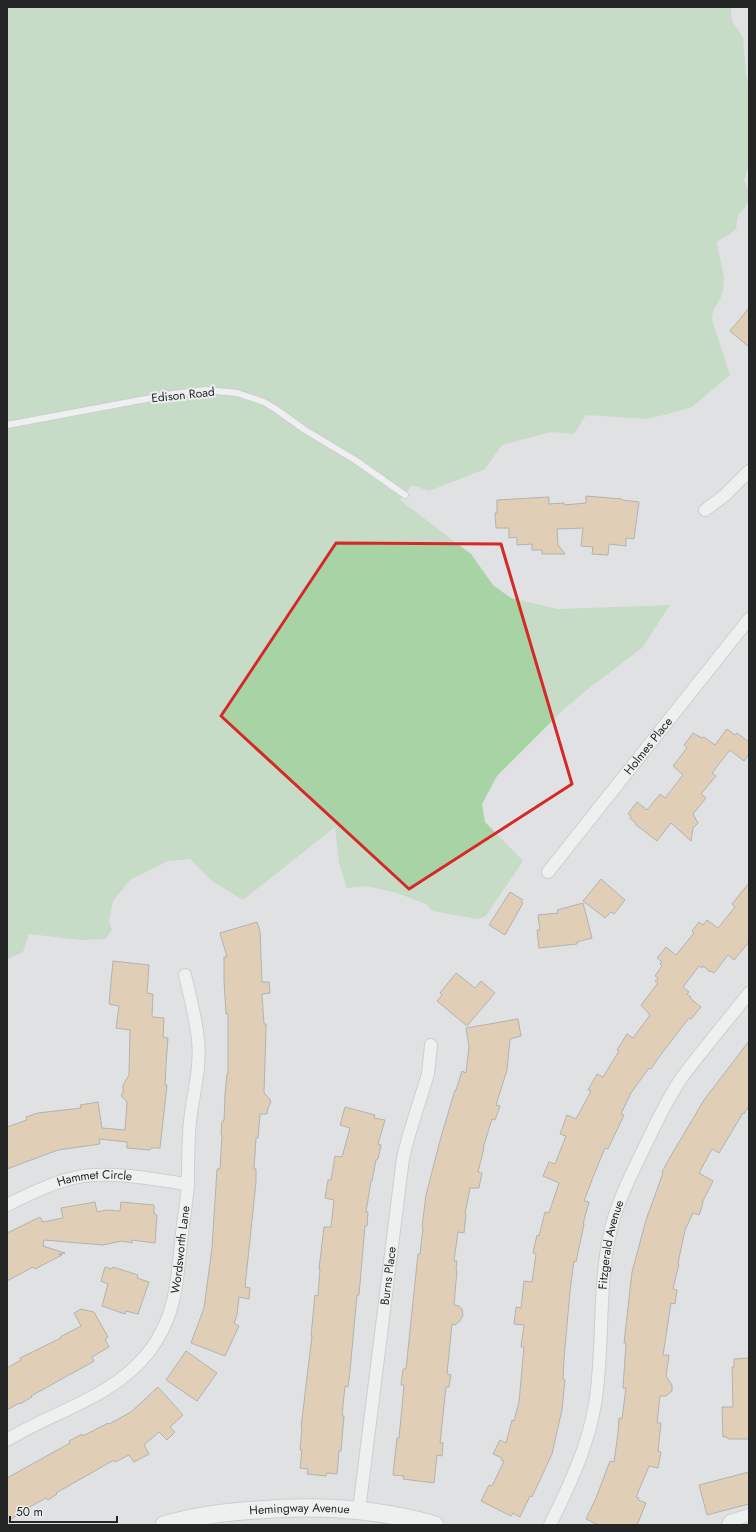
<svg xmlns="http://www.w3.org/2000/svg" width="756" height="1532" font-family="Jost,sans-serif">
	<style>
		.green { fill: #a8d4a5 }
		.building { fill: #dfb980; stroke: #797877 }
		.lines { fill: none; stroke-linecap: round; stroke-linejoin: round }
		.lane-casing { stroke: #b6b7b9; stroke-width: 8 }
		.street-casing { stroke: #b6b7b9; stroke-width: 14 }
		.secondary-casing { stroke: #b6b7b9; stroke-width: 19 }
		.lane { stroke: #fff; stroke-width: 6 }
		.street { stroke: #fff; stroke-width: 12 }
		.secondary { stroke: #fff; stroke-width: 17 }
		.marked { fill: none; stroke: #d62828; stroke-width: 3; stroke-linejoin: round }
		.labels { text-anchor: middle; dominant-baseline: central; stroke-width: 4; stroke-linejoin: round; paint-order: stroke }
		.street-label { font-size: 12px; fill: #242525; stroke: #edeef0 }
	</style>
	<rect width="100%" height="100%" fill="#e0e1e2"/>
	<path class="green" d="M7,7H731L732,21L743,37L746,73L749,88V165L744,180L749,192V198L746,206L738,215L736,229L731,233L718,241L717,244L724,277L723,291L720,299L713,311L712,320L730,375L692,407L664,415L646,419L586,415L574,434L551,432L502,445L485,469L429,491L412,485L400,500L471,554L493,585L511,598L558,609L670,605L642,648L588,689L564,709L497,776L482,804L485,822L523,861L486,916L478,919L432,911L426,904L397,893L366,886L347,888L339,863L335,827L243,900L212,881L190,859L168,861L130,880L113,901L109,921L112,930L105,939L80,940L29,934L23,952L7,959Z"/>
	<g class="building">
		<path d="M749,308V347L730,331Z"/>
		<path d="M586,496L622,499V500L639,502L634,539L626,538V546L609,544L608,555L592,554L593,547L581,546L583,528L557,529L558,545L565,554H542V550H532V544L517,545V537L509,538V528H496L495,513H497V500L549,497V504L564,503V505L586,503Z"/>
		<path d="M727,729L735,735L737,733L749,742V754L744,761L730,750L712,773L716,776L701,794L706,798L693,814L698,823L693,828L691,841L671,823L657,841L635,824L636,823L630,818L631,816L628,814L637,802L647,810L660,794L665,798L683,775L673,766L687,748L684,745L693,733L702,738L704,737L715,745Z"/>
		<path d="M601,879L625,900L614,914L611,912L605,918L583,901Z"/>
		<path d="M749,883V942L734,960L728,955L714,973L711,971L710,972L703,966L702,968L699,966L683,987L689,992L687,994L691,997L690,998L701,1007L691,1019L689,1018L659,1057L651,1069L649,1068L631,1093L621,1114L624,1115L608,1149L605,1148L593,1177L584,1201L589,1202L583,1224H584L576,1262L574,1261L570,1291L564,1359L563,1379L565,1380L562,1410L558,1427L552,1454L532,1497L530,1496L520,1517L513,1513L511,1516L481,1501L489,1485L492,1486L504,1461L501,1460L502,1458L493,1454L500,1440L506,1443L512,1420L514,1421L519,1402L524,1347H521L524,1325L514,1324L516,1307L521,1308L524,1281L532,1282L536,1254L533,1253L537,1235L539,1236L545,1212L549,1213L559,1183L543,1176L549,1162L555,1164L566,1136L560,1134L567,1115L576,1119L591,1091L588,1090L597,1074L603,1077L619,1051L617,1050L627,1034L633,1038L650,1015L641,1005L658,983L655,981L658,978L655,976L662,966L660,964L662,962L657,958L666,947L676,955L694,933L692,931L699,922L703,925L707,920L718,928L735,907L732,904Z"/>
		<path d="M510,892L523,900L521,902L523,903L505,935L489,925Z"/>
		<path d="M583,903L592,938L577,942V944L539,948L537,930H540L538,915L558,913L557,910Z"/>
		<path d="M257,922L260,931L262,982H269L270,993L262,994L264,1024H266V1028L264,1093L269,1098L271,1102L268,1108L267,1114H260L258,1138H256L254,1169H256V1182L245,1287L250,1288L249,1299L239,1297L237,1315L234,1323L239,1326L225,1356L191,1343L204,1308L212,1248L217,1169H220L222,1135H221L222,1121H224L225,1095L227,1074H228V1014H226L224,980V957H227L220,933Z"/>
		<path d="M113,961L149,965L147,993L153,994L152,1017L164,1018L163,1037L168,1038L166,1065L165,1085H167L160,1148H151L150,1150L127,1148V1142L99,1139L100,1144L58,1150L7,1169V1127L27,1120L26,1117L38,1113L81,1108L80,1105L98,1102L102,1128L125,1130L127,1102L121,1096L123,1093V1085L129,1075L130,1030L116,1028L119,1006L109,1004Z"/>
		<path d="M456,973L475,988L481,981L495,993L467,1026L437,1001L442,995L440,993Z"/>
		<path d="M518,1019L521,1036L510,1039L507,1070L496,1105L500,1106L495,1120L492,1119L483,1148H484L478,1172L482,1173L479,1188H470L465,1214H466L464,1233L458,1232L454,1261H457L456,1269L457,1270L454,1305L459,1306L462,1309L463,1315L460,1321L455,1325L452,1324L447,1374L451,1375L449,1387H446L440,1443H443L442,1456L437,1455L434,1483L403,1479L404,1476L393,1475L397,1438H399L402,1407L404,1385H401L403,1369H406L418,1254H420L423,1228L422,1227L426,1195L441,1137L455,1090H456L462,1071L466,1073L469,1046L466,1028Z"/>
		<path d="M749,1041V1106L744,1114L743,1113L719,1153L712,1149L699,1173L713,1181L702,1203H703L699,1215L693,1213L685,1230L678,1263L679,1264L673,1289L677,1290L675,1304L671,1303L663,1355H669L666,1376L672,1385V1391L666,1396H660L657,1423H661L658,1451L661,1452L658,1468L649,1466L636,1497L639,1498L638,1500L646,1503L637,1525H599L586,1519L596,1498L610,1461L614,1462L618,1433L619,1418L622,1419L626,1388H623L626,1343H624L632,1272L646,1220L663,1173L662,1172L669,1159L704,1100Z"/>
		<path d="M345,1107L375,1115L374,1118L385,1120L378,1144L381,1145L378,1159L376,1160L372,1181H371L366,1212H368L367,1226H365L359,1295H357L350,1371L348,1387L345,1386L342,1416H344L341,1451H339L337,1474L327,1473L326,1476L307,1474L308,1469L300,1468L302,1450H300L302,1427H301L312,1336H311L315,1295L318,1296L320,1269H319L324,1227H331L334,1200L325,1198L328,1180H331L335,1156L342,1157L350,1128L340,1125Z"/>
		<path d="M95,1202L97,1212L107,1210L120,1211L121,1202L154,1205V1214L157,1215L155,1243L132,1240V1243L122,1241L103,1245L44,1240L43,1246L65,1253L59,1254L62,1255L35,1269L33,1267L7,1281V1233L40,1217L43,1222L63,1218L61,1208Z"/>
		<path d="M105,1267L111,1269L113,1267L138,1275L137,1278L149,1282L138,1314L126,1311L125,1314L102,1306L108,1284L101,1281Z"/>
		<path d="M81,1309L94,1312L108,1337L105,1339L109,1347L92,1357L94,1361L89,1364L31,1396L32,1397L20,1404L19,1403L7,1410V1368L21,1360L20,1358L61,1338L60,1337L81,1326L74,1313Z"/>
		<path d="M186,1351L217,1373L197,1401L166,1380Z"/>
		<path d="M749,1358V1439H728L727,1437H723L722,1407H733L732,1367H734V1359Z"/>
		<path d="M158,1387L183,1415L170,1427L175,1432L167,1440L159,1432L144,1445L149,1454L134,1462L129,1455L115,1462L114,1460L56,1493L57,1494L48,1500L46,1498L26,1509L7,1522V1478L70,1443L69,1441L82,1434L83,1436L108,1423L109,1424L131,1412Z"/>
		<path d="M749,1472V1504L707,1515L699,1485Z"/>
	</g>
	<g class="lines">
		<defs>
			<path id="lane" d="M7,425L173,394L206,390L237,393L264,402L277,410L305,430L355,460L405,495"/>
			<g id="street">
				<path d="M705,510L725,495L749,471"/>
				<path id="s1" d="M548,872L749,619"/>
				<path id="s2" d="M7,1205C34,1192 62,1177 93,1175C124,1173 157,1180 188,1184"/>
				<path id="s3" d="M7,1440C54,1411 112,1398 148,1353C175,1319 177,1284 181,1242C183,1222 187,1202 188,1182C188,1162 188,1142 190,1121C193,1094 201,1068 198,1040C196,1018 190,997 185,975"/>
				<path id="s4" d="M359,1510L403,1158L408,1138L428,1074L431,1045"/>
				<path id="s5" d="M550,1525C569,1486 588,1447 595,1404C604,1349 598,1292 609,1238C615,1206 630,1177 644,1148C656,1124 667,1098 683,1076C704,1048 727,1021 749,993"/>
				<path d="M728,1525L730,1521L749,1515"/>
			</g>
			<g id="secondary">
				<path id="s6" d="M164,1525C194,1516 225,1512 257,1510C317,1505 376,1508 435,1525"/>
			</g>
		</defs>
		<use href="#lane" class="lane-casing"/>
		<use href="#street" class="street-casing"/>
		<use href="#secondary" class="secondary-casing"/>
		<use href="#lane" class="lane"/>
		<use href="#street" class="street"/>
		<use href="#secondary" class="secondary"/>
	</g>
	<path d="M0 0H756V1532H0ZM336,543L501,544L572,784L409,889L221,716Z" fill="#e0e1e2" fill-opacity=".55" fill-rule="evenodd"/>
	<path class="marked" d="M336,543L501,544L572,784L409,889L221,716Z"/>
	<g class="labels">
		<g class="street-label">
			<text transform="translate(183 395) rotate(-6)">Edison Road</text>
			<text stroke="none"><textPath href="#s1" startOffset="161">Holmes Place</textPath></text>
			<text stroke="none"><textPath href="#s2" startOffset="93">Hammet Circle</textPath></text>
			<text stroke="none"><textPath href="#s5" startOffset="290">Fitzgerald Avenue</textPath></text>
			<text stroke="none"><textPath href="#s3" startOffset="277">Wordsworth Lane</textPath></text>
			<text stroke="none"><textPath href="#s4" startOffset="236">Burns Place</textPath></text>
			<text stroke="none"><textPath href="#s6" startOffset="137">Hemingway Avenue</textPath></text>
		</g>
	</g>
	<rect width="756" height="1532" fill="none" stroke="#242525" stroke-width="16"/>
	<path d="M10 1516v6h107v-6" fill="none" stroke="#242525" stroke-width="2"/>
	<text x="16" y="1516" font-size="12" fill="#242525" stroke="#edeef0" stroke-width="3" paint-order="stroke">50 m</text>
</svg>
